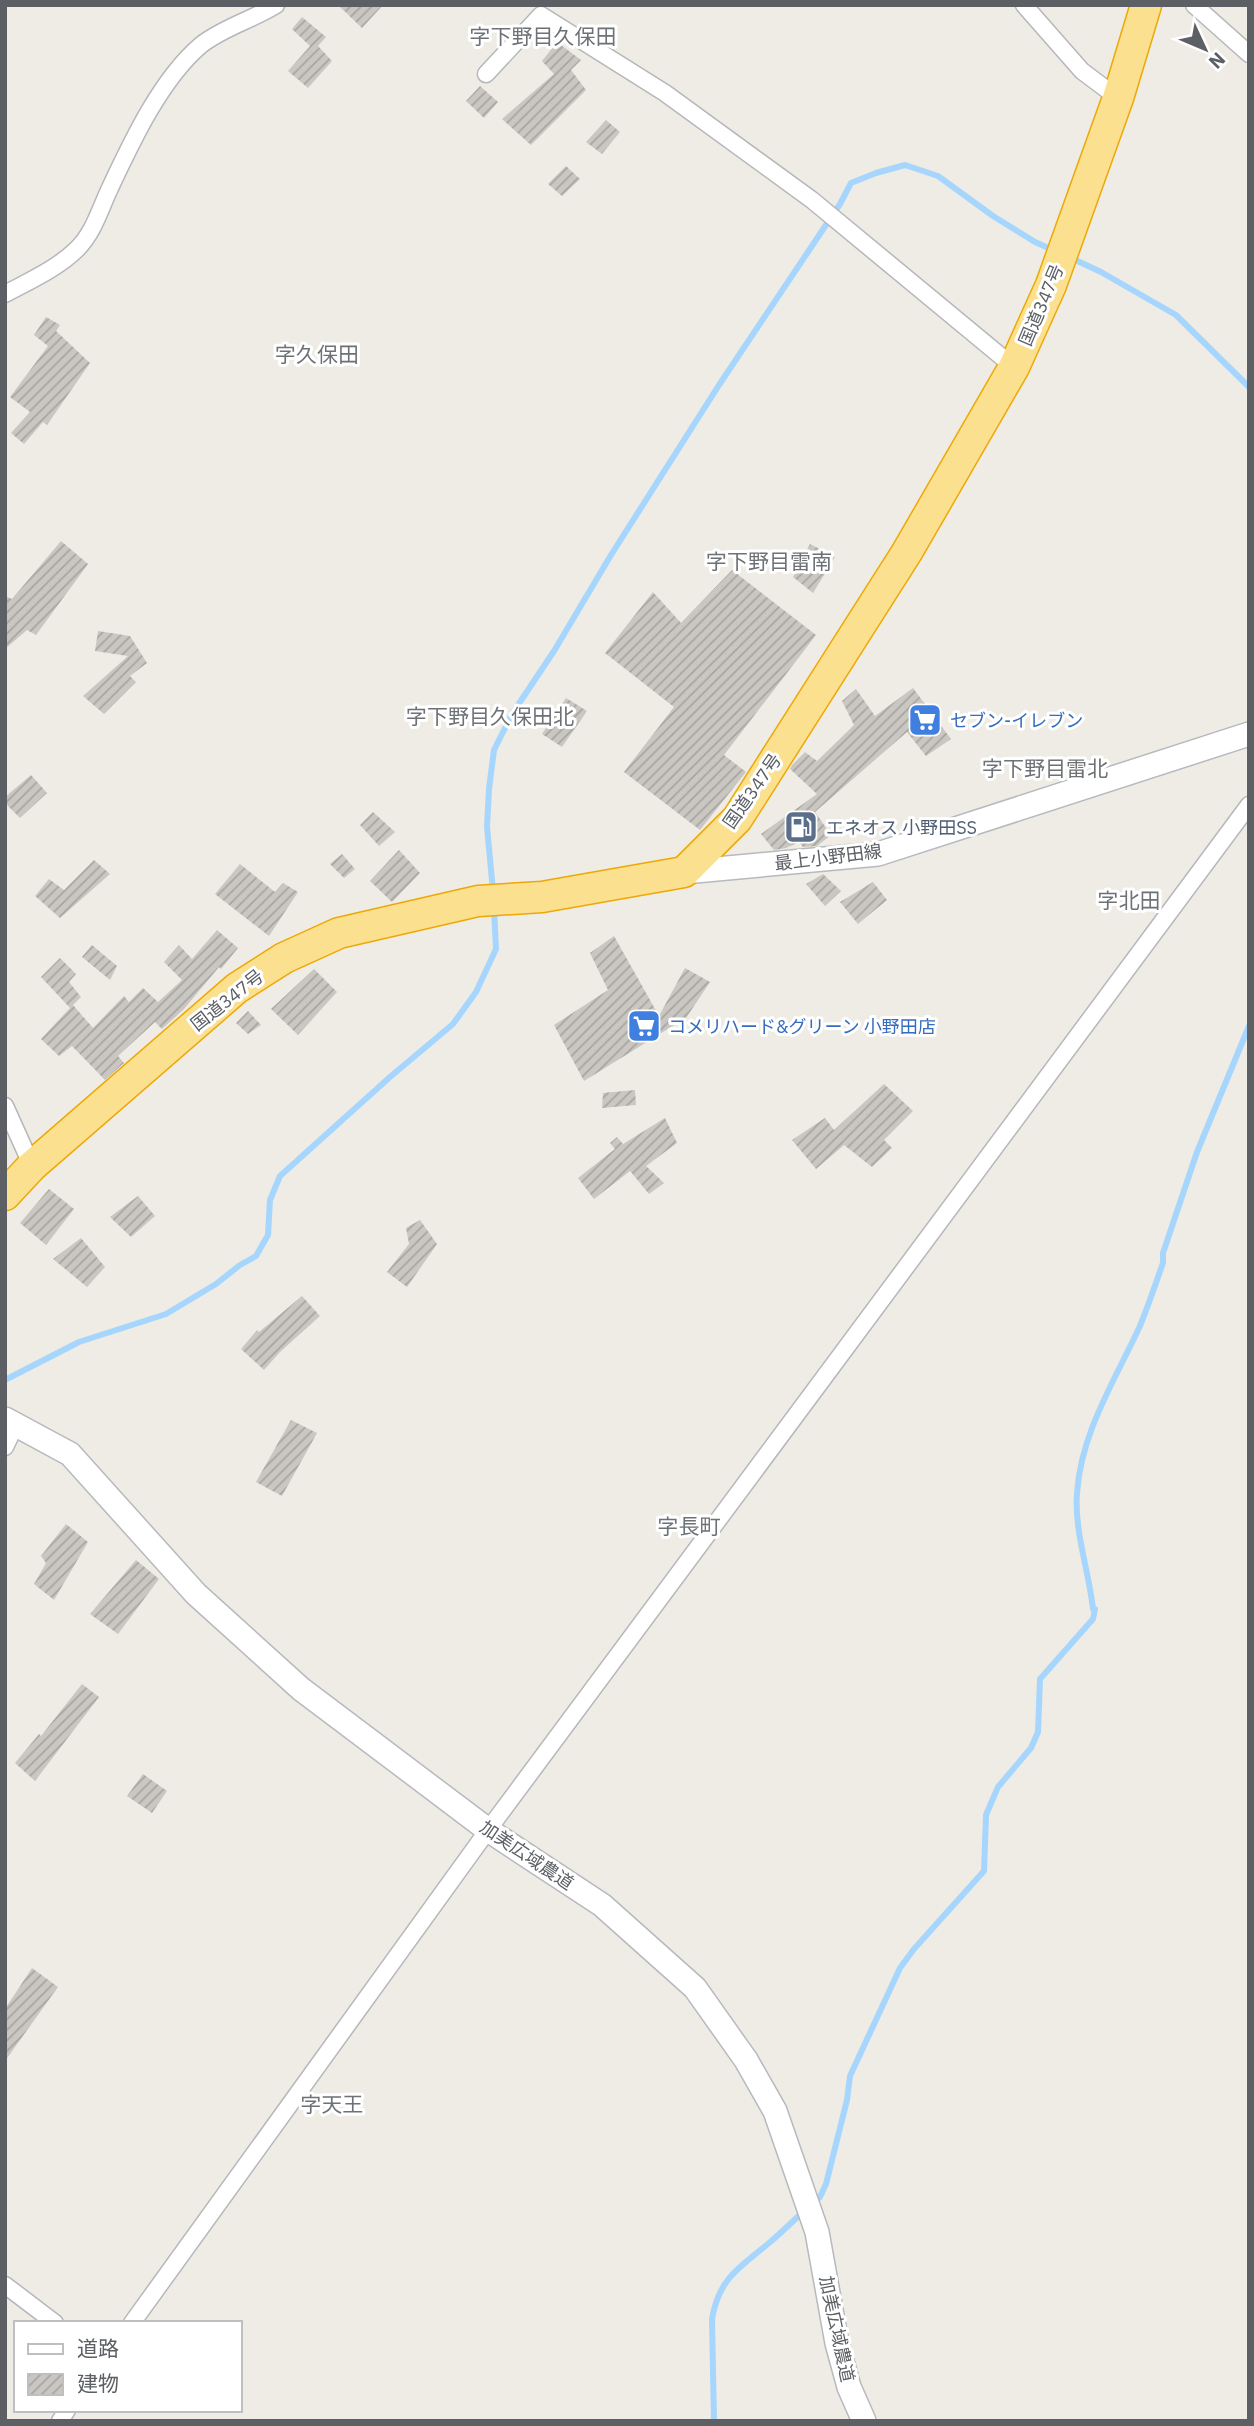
<svg xmlns="http://www.w3.org/2000/svg" width="1254" height="2426" font-family="'IBM Plex Sans','Noto Sans JP',sans-serif">
	<style>
		.lines { fill: none; stroke-linecap: round; stroke-linejoin: round }
		.stream { stroke: #a6d6fd; stroke-width: 6 }
		.building { fill: url(#building-hatch) }
		.street-casing { stroke: #b5b7bb; stroke-width: 19 }
		.secondary-casing { stroke: #b6b9be; stroke-width: 26 }
		.highway-casing { stroke: #eea805; stroke-width: 33 }
		.street { stroke: #fff; stroke-width: 16 }
		.secondary { stroke: #fff; stroke-width: 23 }
		.highway { stroke: #fbe18f; stroke-width: 30 }
		.labels { text-anchor: middle; dominant-baseline: central; stroke-width: 6; stroke-linejoin: round; paint-order: stroke }
		.street-label { font-size: 18px; fill: #5c6065; stroke: #fff }
		.shop-label { font-size: 18px; fill: #366cbe; stroke: #fff; text-anchor: start }
		.service-label { font-size: 18px; fill: #4e5e75; stroke: #fff; text-anchor: start }
		.quarter-label { font-size: 21px; fill: #6d7277; stroke: #fff }
	</style>
	<defs>
		<pattern id="building-hatch" width="6" height="6" patternUnits="userSpaceOnUse" patternTransform="scale(1.75)"><rect width="6" height="6" fill="#cac7c2"/><path d="M-1 1l2-2M0 6l6-6M5 7l2-2" fill="none" stroke="#a7a5a1"/></pattern>
	</defs>
	<rect width="100%" height="100%" fill="#eeece4"/>
	<g class="lines">
		<g class="stream">
			<path d="M1071,258L1101,272L1176,315L1249,387"/>
			<path d="M493,891L487,827L489,789L494,750L512,714L554,651L611,555L719,385L840,204L851,183L876,173L905,165L938,176L993,216L1035,242L1055,251"/>
			<path d="M5,1380L79,1342L166,1314L216,1284L240,1265L256,1256L268,1235L270,1200L280,1176L390,1077L453,1024L476,992L496,949L494,909"/>
			<path d="M813,2203L820,2197L826,2184L847,2100L850,2076L900,1968L914,1949L984,1871L986,1815L998,1787L1031,1748L1038,1732L1040,1679L1093,1619L1095,1609H1093C1089,1571 1074,1531 1077,1493C1081,1433 1114,1382 1139,1328C1148,1307 1155,1285 1163,1263V1253L1197,1152L1249,1026"/>
			<path d="M714,2421L712,2319C719,2278 739,2268 769,2243C781,2233 793,2221 805,2210"/>
		</g>
	</g>
	<g class="building">
		<path d="M338,5H383L362,28Z"/>
		<path d="M302,17L326,37L318,46L332,61L308,88L288,71L310,46L292,29Z"/>
		<path d="M557,42L581,60L571,70L586,90L531,145L502,119L554,74L542,61Z"/>
		<path d="M480,86L498,102L484,118L466,101Z"/>
		<path d="M606,120L620,132L602,154L586,142Z"/>
		<path d="M566,166L580,179L562,196L548,184Z"/>
		<path d="M46,317L60,325L56,331L90,363L47,425L43,422L24,444L11,433L30,412L10,397L48,346L34,335Z"/>
		<path d="M61,541L88,564L36,635L27,630L5,649V596L12,599Z"/>
		<path d="M810,544L835,557L813,593L793,577Z"/>
		<path d="M732,570L816,635L724,755L746,772L700,830L624,772L674,707L605,653L653,592L681,623Z"/>
		<path d="M98,631L130,636L147,663L130,676L136,682L104,714L83,696L128,656L95,651Z"/>
		<path d="M913,688L951,739L926,756L907,732L815,812L831,835L817,846L803,847L799,842L786,848L774,850L761,834L817,794L790,769L792,765L805,752L817,761L854,725L842,701L856,689L875,716Z"/>
		<path d="M566,698L587,711L562,747L542,734Z"/>
		<path d="M31,775L47,793L20,818L5,803V797Z"/>
		<path d="M373,812L395,832L379,846L360,825Z"/>
		<path d="M399,850L420,873L392,902L370,881Z"/>
		<path d="M342,854L355,869L344,878L330,864Z"/>
		<path d="M94,860L110,874L60,918L35,896L49,879L64,890Z"/>
		<path d="M240,864L275,892L283,883L298,892L269,936L215,894Z"/>
		<path d="M823,874L841,891L825,906L806,884Z"/>
		<path d="M873,882L887,900L858,924L840,902Z"/>
		<path d="M217,930L238,948L221,969L219,967L184,1009L162,1029L155,1022L118,1056L124,1063L105,1080L72,1046L59,1056L41,1039L70,1008L41,977L60,958L76,974L69,982L81,997L73,1005L93,1028L124,996L129,1002L143,988L158,1002L182,980L164,962L179,945L192,959Z"/>
		<path d="M614,936L659,1016L685,968L710,982L682,1024L679,1022L584,1081L554,1025L608,990L590,953Z"/>
		<path d="M92,945L117,966L110,980L82,957Z"/>
		<path d="M314,969L337,992L298,1035L271,1009Z"/>
		<path d="M248,1011L261,1025L248,1034L236,1023Z"/>
		<path d="M884,1084L913,1111L884,1140L892,1148L872,1167L844,1145L816,1169L792,1140L825,1118L834,1130Z"/>
		<path d="M635,1090L636,1105L602,1108L603,1093Z"/>
		<path d="M665,1118L677,1143L646,1166L664,1183L649,1194L630,1171L594,1199L578,1178L615,1149L610,1143L617,1137L623,1144Z"/>
		<path d="M49,1189L74,1209L46,1245L20,1223Z"/>
		<path d="M138,1196L155,1216L131,1237L110,1217Z"/>
		<path d="M420,1220L437,1244L407,1287L387,1272L409,1244L406,1228Z"/>
		<path d="M81,1238L105,1267L87,1287L53,1259Z"/>
		<path d="M302,1296L320,1316L280,1352L264,1370L241,1349L257,1330L259,1332Z"/>
		<path d="M291,1420L317,1433L282,1496L256,1482Z"/>
		<path d="M66,1524L88,1542L54,1600L34,1584L46,1563L41,1556Z"/>
		<path d="M136,1560L159,1579L118,1634L90,1614Z"/>
		<path d="M82,1684L99,1697L35,1781L15,1763L39,1734L41,1736Z"/>
		<path d="M143,1774L167,1791L152,1813L127,1796Z"/>
		<path d="M32,1968L58,1987L5,2061V2009Z"/>
	</g>
	<g class="lines">
		<defs>
			<g id="street">
				<path d="M1024,5L1082,71L1118,98"/>
				<path d="M1194,5L1249,54"/>
				<path d="M486,74L541,15L665,93L812,200L1014,367"/>
				<path d="M5,294C29,281 58,268 77,249C94,232 100,209 110,188C132,141 161,79 201,45C224,27 252,20 276,5"/>
				<path d="M5,1106L32,1166"/>
				<path d="M5,1447L16,1424"/>
				<path d="M5,2285L55,2323"/>
				<path d="M132,2323L488,1830L1249,805"/>
				<path d="M60,2421L67,2410"/>
			</g>
			<g id="secondary">
				<path d="M684,872L878,854L1249,734"/>
				<path d="M5,1419L70,1454L196,1594L301,1689L488,1830L602,1905L695,1988L746,2060L775,2111L817,2232L837,2343L849,2387L864,2421"/>
			</g>
			<path id="highway" d="M5,1195L32,1166L237,988L284,958L339,933L478,901L542,897L684,872L737,819L907,552L1014,367L1051,285L1118,98L1146,5"/>
		</defs>
		<use href="#street" class="street-casing"/>
		<use href="#secondary" class="secondary-casing"/>
		<use href="#highway" class="highway-casing"/>
		<use href="#street" class="street"/>
		<use href="#secondary" class="secondary"/>
		<use href="#highway" class="highway"/>
	</g>
	<defs>
		<symbol id="supermarket-square" viewBox="-11 -11 22 22"><rect x="-9" y="-9" width="18" height="18" rx="4" fill="#3f7fe0" stroke="#fff"/><path d="M-6-5.5h2.5l.6 2H6L4.5 2H-2.5L-4.4-4H-6ZM-1.5 3.2a1.3 1.3 0 1 0 .1 0ZM3 3.2a1.3 1.3 0 1 0 .1 0Z" fill="#fff"/></symbol>
		<symbol id="fuel-square" viewBox="-11 -11 22 22"><rect x="-9" y="-9" width="18" height="18" rx="4" fill="#5c6f8a" stroke="#fff"/><path d="M-5.5-6h7V0h2V4h1.3V-2.5L3-4.5l.8-.8L6-3V5H2.5V1h-1V6h-7ZM-4.2-4.7v3.2H.2V-4.7Z" fill="#fff"/></symbol>
	</defs>
	<g fill-rule="evenodd">
		<use href="#supermarket-square" x="906" y="701" width="38" height="38"/>
		<use href="#fuel-square" x="782" y="808" width="38" height="38"/>
		<use href="#supermarket-square" x="625" y="1007" width="38" height="38"/>
	</g>
	<g class="labels">
		<g class="street-label">
			<text transform="translate(1041 305) rotate(-67)">国道347号</text>
			<text transform="translate(752 791) rotate(-55)">国道347号</text>
			<text transform="translate(828 857) rotate(-7)">最上小野田線</text>
			<text transform="translate(227 1000) rotate(-38)">国道347号</text>
			<text transform="translate(527 1855) rotate(34)">加美広域農道</text>
			<text transform="translate(837 2329) rotate(78)">加美広域農道</text>
		</g>
		<g class="shop-label">
			<text x="950" y="720">セブン-イレブン</text>
			<text x="668" y="1026">コメリハード&amp;グリーン 小野田店</text>
		</g>
		<g class="service-label">
			<text x="826" y="827">エネオス 小野田SS</text>
		</g>
		<g class="quarter-label">
			<text x="543" y="36">字下野目久保田</text>
			<text x="317" y="354">字久保田</text>
			<text x="769" y="561">字下野目雷南</text>
			<text x="490" y="716">字下野目久保田北</text>
			<text x="1045" y="768">字下野目雷北</text>
			<text x="1129" y="900">字北田</text>
			<text x="689" y="1526">字長町</text>
			<text x="332" y="2104">字天王</text>
		</g>
	</g>
	<rect width="1254" height="2426" fill="none" stroke="#5c6065" stroke-width="14"/>
	<rect x="14" y="2321" width="228" height="91" fill="#ffffff" stroke="#bebfc1" stroke-width="2"/>
	<rect x="28" y="2344" width="35" height="10" fill="#ffffff" stroke="#bebfc1" stroke-width="2"/>
	<text x="77" y="2356" font-size="21" fill="#5c6065">道路</text>
	<rect x="28" y="2374" width="35" height="21" fill="url(#building-hatch)" stroke="#bebfc1" stroke-width="2"/>
	<text x="77" y="2391" font-size="21" fill="#5c6065">建物</text>
	<g transform="translate(1205 49) rotate(134)" stroke="#ffffff" stroke-width="5" paint-order="stroke">
	<path d="M0-5L12 26L0 18L-12 26Z" fill="#5c6065"/>
	<text y="-10" font-size="19" font-weight="bold" text-anchor="middle" fill="#5c6065">N</text>
	</g>
</svg>
